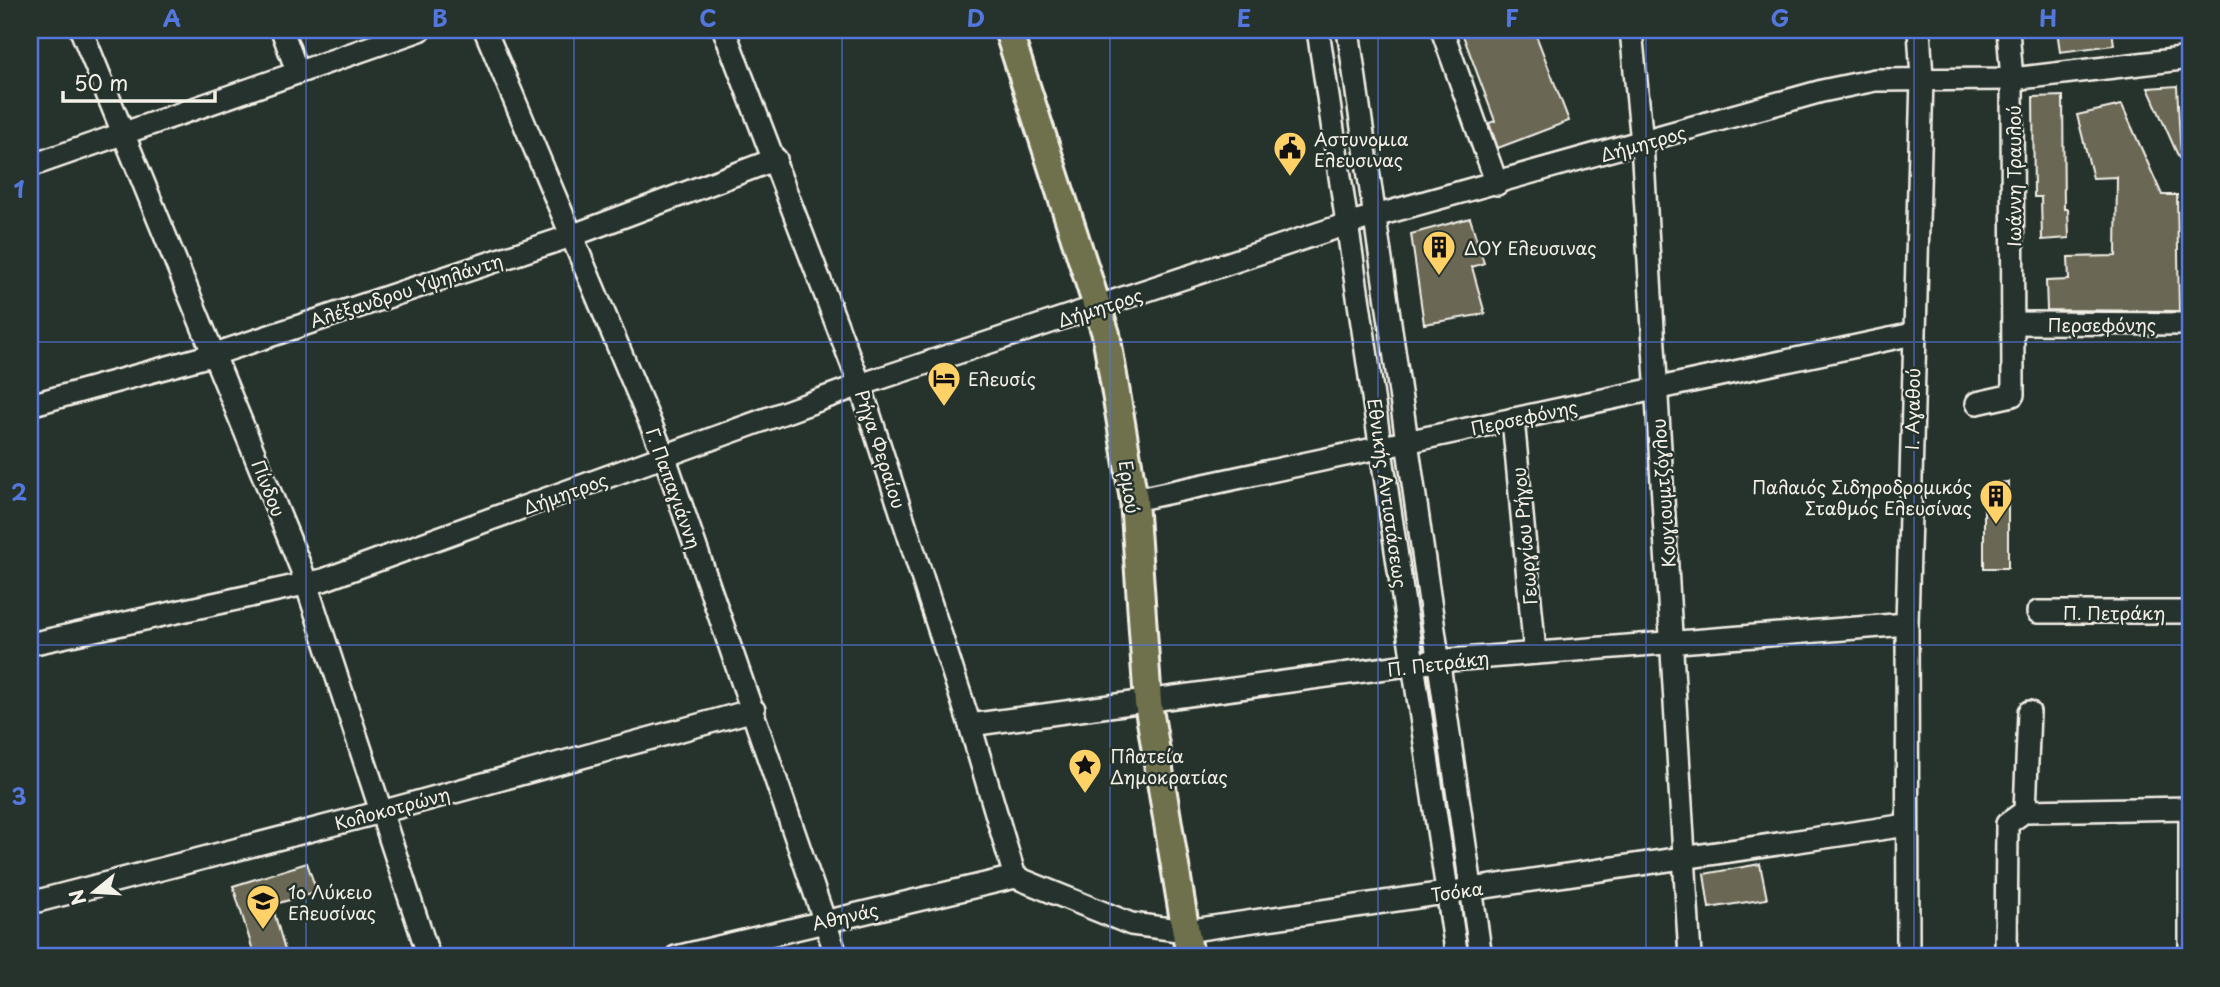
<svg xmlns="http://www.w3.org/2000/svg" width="2220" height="987" font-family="'Playpen Sans',sans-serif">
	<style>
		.building { fill: #6b6854; stroke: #f4f1e8; stroke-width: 2 }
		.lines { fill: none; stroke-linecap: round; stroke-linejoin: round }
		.minor-casing { stroke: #f4f1e8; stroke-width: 26 }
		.major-casing { stroke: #f4f1e8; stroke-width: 32 }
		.minor { stroke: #26332d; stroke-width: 21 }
		.major { stroke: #6e714b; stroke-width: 26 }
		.grid { fill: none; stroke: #5377dc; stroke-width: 2; stroke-opacity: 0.55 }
		.labels { text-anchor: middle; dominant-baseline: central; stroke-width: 5; stroke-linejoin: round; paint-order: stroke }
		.poi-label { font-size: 18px; fill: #f4f1e8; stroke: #26332d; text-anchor: start }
		.street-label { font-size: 18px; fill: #f4f1e8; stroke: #26332d }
		.neatline { fill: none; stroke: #5377dc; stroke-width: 2.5 }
		.grid-label { font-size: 23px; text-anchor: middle; font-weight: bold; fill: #5377dc }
	</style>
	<rect width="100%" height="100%" fill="#26332d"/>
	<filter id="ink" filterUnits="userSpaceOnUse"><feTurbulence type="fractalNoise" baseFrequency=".0143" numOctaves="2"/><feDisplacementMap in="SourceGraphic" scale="14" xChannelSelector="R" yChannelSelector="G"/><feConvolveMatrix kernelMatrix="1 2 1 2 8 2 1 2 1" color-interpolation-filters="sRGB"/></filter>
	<g filter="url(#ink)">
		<g class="building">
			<path d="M1461,30H1534L1569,121L1498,148L1489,123L1495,121Z"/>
			<path d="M2057,30H2112L2114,45L2060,52Z"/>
			<path d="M2177,86L2181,158H2179L2148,88Z"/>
			<path d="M2063,96L2064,209H2068L2069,238L2042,240L2041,197H2034L2033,97Z"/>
			<path d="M2122,105L2162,195H2177L2179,311L2047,310L2046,281L2069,280L2068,257L2116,256L2117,177L2093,178L2077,115Z"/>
			<path d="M1470,218L1484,263L1472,267L1485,314L1424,324L1411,234Z"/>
			<path d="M2008,482V568H1984V485Z"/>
			<path d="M307,863L317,892L272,905L287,957H255L233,886Z"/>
			<path d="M1760,864L1767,899L1709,908L1704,874Z"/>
		</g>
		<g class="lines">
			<defs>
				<g id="minor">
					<path d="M81,30L301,568L429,957"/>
					<path d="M282,30L297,71"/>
					<path d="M485,30L665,458L837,957"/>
					<path d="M724,30L860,385L970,725L1015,877"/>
					<path d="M1318,30L1457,957"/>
					<path d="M1348,30L1481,957"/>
					<path d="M1442,30L1497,184"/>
					<path d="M1631,30L1642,143L1690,957"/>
					<path d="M30,166L420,30"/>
					<path d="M2013,323L2190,324"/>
					<path d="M1977,403L2013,395L2012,79L2008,30"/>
					<path d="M30,405L215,354L571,236L776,159"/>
					<path d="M1513,419L1535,653"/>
					<path d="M1134,500L1913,334"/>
					<path d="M2038,612H2190"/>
					<path d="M30,644L323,580L860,385L1350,223L1822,91L1875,80L2012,79L2190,58"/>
					<path d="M970,725L1437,661L1907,624"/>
					<path d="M2025,811L2190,808"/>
					<path d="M1015,877L1131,924L1186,931L1907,825"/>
					<path d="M30,903L381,812L754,710"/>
					<path d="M676,957L1015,877"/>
					<path d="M1908,957L1907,624L1922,78L1919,30"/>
					<path d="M2006,957L2007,824L2025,811L2029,712"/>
					<path d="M2190,957V805"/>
				</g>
				<path id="major" d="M1008,30L1106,334L1134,500L1148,703L1190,957"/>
			</defs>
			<use href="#minor" class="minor-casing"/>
			<use href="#major" class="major-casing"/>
			<use href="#minor" class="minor"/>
			<use href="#major" class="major"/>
		</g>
	</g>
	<path class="grid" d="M306,30V957M574,30V957M842,30V957M1110,30V957M1378,30V957M1646,30V957M1914,30V957M30,342H2190M30,645H2190"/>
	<defs>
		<symbol id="civic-pin" viewBox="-11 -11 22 30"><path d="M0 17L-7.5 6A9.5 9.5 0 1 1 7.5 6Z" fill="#ffd166" stroke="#26332d"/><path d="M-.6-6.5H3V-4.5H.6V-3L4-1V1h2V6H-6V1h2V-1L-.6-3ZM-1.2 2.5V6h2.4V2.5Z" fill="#111"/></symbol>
		<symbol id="building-pin" viewBox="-11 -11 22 30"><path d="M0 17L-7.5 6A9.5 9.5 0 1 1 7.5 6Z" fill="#ffd166" stroke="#26332d"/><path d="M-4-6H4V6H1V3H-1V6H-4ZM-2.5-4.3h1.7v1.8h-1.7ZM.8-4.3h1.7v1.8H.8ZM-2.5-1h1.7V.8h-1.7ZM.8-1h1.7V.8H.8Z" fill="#111"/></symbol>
		<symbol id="hotel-pin" viewBox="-11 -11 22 30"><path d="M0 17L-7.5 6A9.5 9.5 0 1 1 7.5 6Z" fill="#ffd166" stroke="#26332d"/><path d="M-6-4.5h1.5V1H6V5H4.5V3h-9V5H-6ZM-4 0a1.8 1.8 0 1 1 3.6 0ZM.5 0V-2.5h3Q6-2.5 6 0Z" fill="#111"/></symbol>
		<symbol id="sight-pin" viewBox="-11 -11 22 30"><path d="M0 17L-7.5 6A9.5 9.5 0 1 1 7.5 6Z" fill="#ffd166" stroke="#26332d"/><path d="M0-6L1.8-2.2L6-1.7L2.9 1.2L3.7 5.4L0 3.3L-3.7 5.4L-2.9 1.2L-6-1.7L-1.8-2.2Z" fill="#111"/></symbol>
		<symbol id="school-pin" viewBox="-11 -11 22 30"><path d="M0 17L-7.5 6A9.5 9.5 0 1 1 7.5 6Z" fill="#ffd166" stroke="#26332d"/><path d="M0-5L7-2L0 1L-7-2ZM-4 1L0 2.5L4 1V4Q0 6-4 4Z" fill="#111"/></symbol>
	</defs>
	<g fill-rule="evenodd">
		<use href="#civic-pin" x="1271" y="129" width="38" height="52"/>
		<use href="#building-pin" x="1420" y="228" width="38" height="52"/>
		<use href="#hotel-pin" x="925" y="359" width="38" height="52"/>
		<use href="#building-pin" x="1977" y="477" width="38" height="52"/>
		<use href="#sight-pin" x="1066" y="746" width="38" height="52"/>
		<use href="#school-pin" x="244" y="882" width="38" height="52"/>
	</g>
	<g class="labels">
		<g class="poi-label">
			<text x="1314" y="138">Αστυνομια<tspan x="1314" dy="21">Ελευσινας</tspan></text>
			<text x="1464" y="247">ΔΟΥ Ελευσινας</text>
			<text x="968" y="378">Ελευσίς</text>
			<text x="1972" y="486" text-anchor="end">Παλαιός Σιδηροδρομικός<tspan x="1972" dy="21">Σταθμός Ελευσίνας</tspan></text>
			<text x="1110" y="755">Πλατεία<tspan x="1110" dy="21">Δημοκρατίας</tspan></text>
			<text x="288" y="891">1ο Λύκειο<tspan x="288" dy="21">Ελευσίνας</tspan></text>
		</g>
		<g class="street-label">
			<text transform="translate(1643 143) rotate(-16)">Δήμητρος</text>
			<text transform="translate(2013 176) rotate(-90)">Ιωάννη Τραυλού</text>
			<text transform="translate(406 290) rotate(-18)">Αλέξανδρου Υψηλάντη</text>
			<text transform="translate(1100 307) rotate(-18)">Δήμητρος</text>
			<text x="2102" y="324">Περσεφόνης</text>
			<text transform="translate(1912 409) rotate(-89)">Ι. Αγαθού</text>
			<text transform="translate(1524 417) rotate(-12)">Περσεφόνης</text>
			<text transform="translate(881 449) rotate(72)">Ρήγα Φεραίου</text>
			<text transform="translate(1130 487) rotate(82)">Ερμού</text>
			<text transform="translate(269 488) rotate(68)">Πίνδου</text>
			<text transform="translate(674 488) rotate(70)">Γ. Παπαγιάννη</text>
			<text transform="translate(565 493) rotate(-20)">Δήμητρος</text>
			<text transform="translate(1388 493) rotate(82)">Εθνικής Αντιστάσεως</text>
			<text transform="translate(1663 493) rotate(-94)">Κουγιουμτζόγλου</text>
			<text transform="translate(1524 536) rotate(-95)">Γεωργίου Ρήγου</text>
			<text x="2114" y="612">Π. Πετράκη</text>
			<text transform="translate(1438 663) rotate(-7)">Π. Πετράκη</text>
			<text transform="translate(392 808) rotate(-15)">Κολοκοτρώνη</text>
			<text transform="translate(1457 891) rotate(-8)">Τσόκα</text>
			<text transform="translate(845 916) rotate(-13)">Αθηνάς</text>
		</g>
	</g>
	<rect width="2220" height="987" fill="none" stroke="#26332d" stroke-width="77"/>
	<g transform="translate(94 892) rotate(252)" stroke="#26332d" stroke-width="5" paint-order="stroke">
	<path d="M0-5L12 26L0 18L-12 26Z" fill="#f4f1e8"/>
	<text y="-10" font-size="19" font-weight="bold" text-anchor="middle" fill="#f4f1e8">N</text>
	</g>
	<path d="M63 91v10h152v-10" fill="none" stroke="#f4f1e8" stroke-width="3.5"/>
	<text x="74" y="91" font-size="21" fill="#f4f1e8" stroke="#26332d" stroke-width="5" paint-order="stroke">50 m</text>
	<rect x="38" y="38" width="2144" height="910" class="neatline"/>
	<g class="grid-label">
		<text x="172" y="27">A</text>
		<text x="440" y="27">B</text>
		<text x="708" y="27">C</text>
		<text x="976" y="27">D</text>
		<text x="1244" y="27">E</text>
		<text x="1512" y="27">F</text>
		<text x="1780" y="27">G</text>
		<text x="2048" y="27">H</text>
		<text x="19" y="198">1</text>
		<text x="19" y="501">2</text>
		<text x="19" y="805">3</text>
	</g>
</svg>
